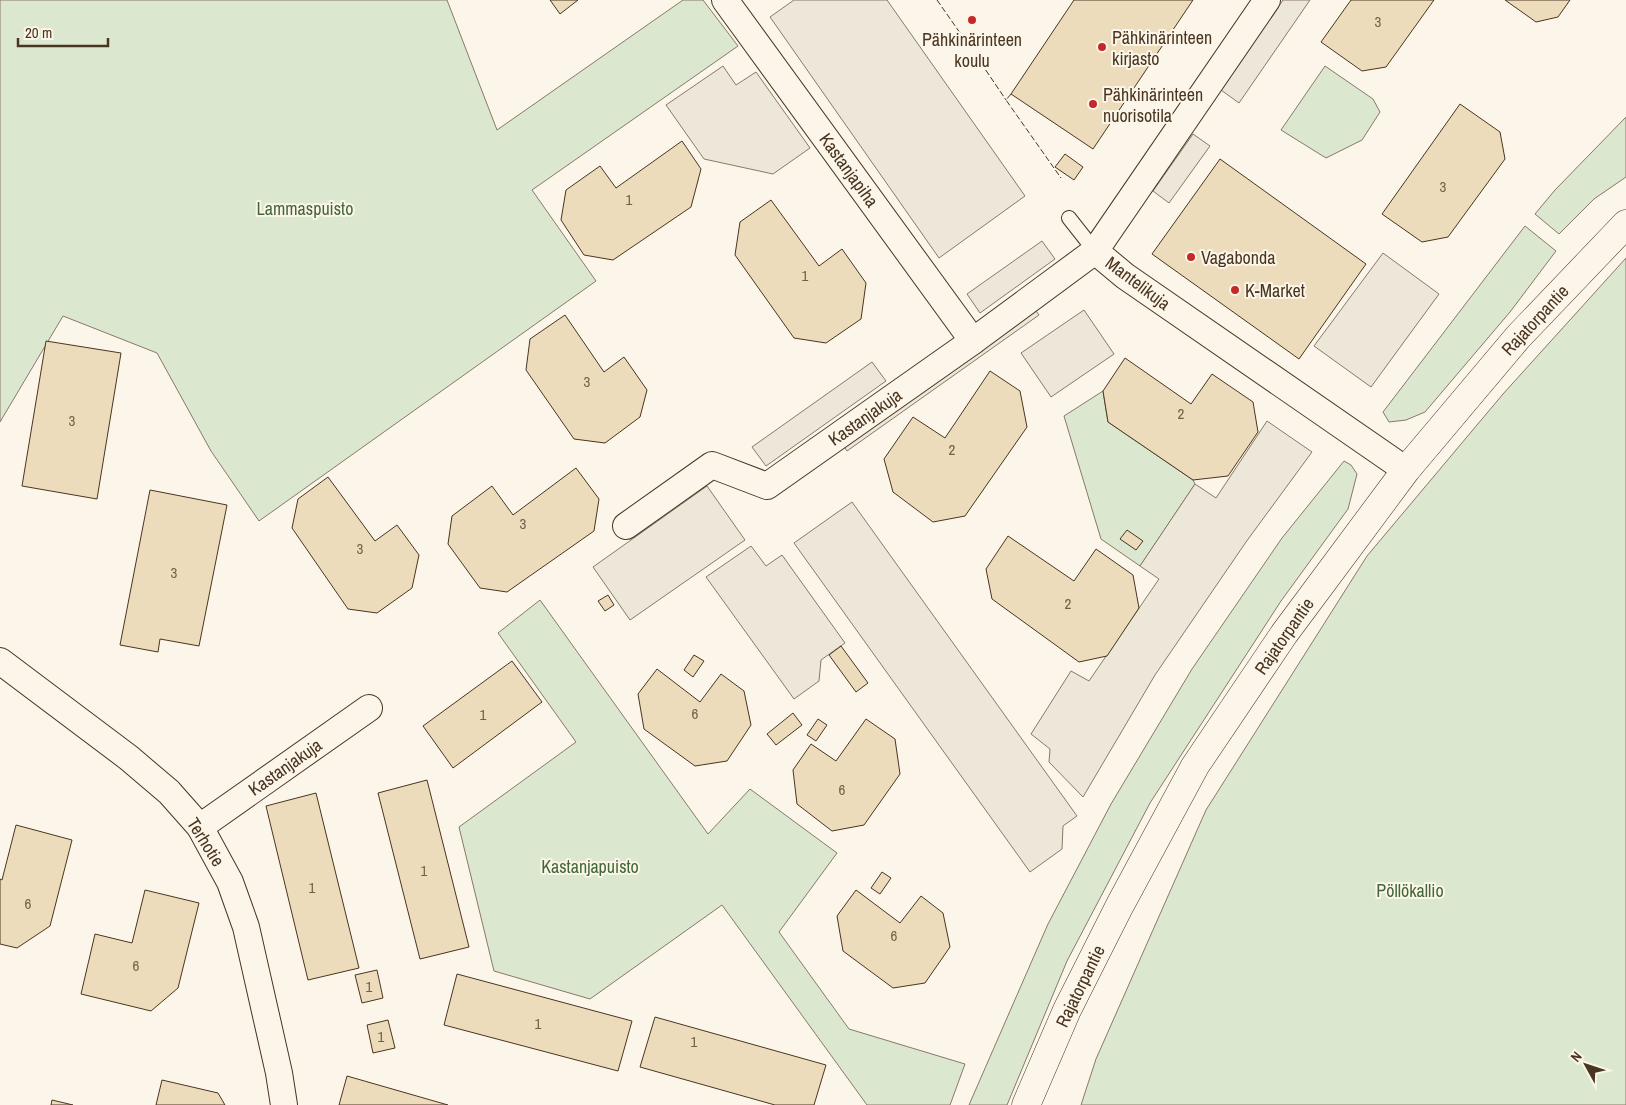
<svg xmlns="http://www.w3.org/2000/svg" width="1626" height="1105" font-family="'Archivo Narrow',sans-serif">
	<style>
		.green { fill: #dce7d0; stroke: #887966 }
		.parking { fill: #ede7d9; stroke: #887966 }
		.building { fill: #ecdcbc; stroke: #4a3520 }
		.lines { fill: none; stroke-linecap: round; stroke-linejoin: round }
		.service-casing { stroke: #4a3520; stroke-width: 16 }
		.minor-casing { stroke: #4a3520; stroke-width: 28 }
		.primary-casing { stroke: #4a3520; stroke-width: 29 }
		.service { stroke: #fbf6e9; stroke-width: 14 }
		.minor { stroke: #fbf6e9; stroke-width: 26 }
		.primary { stroke: #fbf6e9; stroke-width: 28 }
		.fence { stroke: #4a3520; stroke-width: 1; stroke-dasharray: 6 2.5; stroke-linecap: butt }
		.poi-dot { fill: #c62828; stroke: #fbf6e9; stroke-width: 2 }
		.labels { text-anchor: middle; dominant-baseline: central; stroke-width: 4; stroke-linejoin: round; paint-order: stroke }
		.number-label { font-size: 15px; fill: #725f47 }
		.poi-label { font-size: 18px; fill: #4a3520; stroke: #fbf6e9; text-anchor: start }
		.street-label { font-size: 18px; fill: #4a3520; stroke: #fbf6e9 }
		.park-label { font-size: 18px; fill: #436837; stroke: #fbf6e9 }
	</style>
	<rect width="100%" height="100%" fill="#fbf6e9"/>
	<g class="green">
		<path d="M0,0H447L497,130L683,0H703L738,46L532,190L596,281L259,521L211,451L157,353L63,316L0,422Z"/>
		<path d="M1325,66L1373,99L1380,112L1362,140L1326,158L1281,130Z"/>
		<path d="M1626,117V177L1594,199L1559,234L1535,214L1555,190Z"/>
		<path d="M1525,226L1556,251L1510,312L1425,412L1406,420L1389,422L1383,412Z"/>
		<path d="M1626,258V1105H1081L1096,1059L1206,810L1367,556L1503,394Z"/>
		<path d="M1103,391L1108,422L1193,480L1195,484L1140,566L1101,539L1064,416Z"/>
		<path d="M1344,461L1351,465L1357,474L1348,509L1281,601L1150,803L1067,961L1007,1105H969L1048,924L1111,804L1192,669L1282,538Z"/>
		<path d="M540,600L708,834L750,789L837,853L779,932L849,1029L965,1064L950,1105H867L722,905L590,999L494,971L459,827L576,742L498,633Z"/>
	</g>
	<g class="parking">
		<path d="M794,0H887L1025,196L939,258L770,17Z"/>
		<path d="M1283,0H1310L1239,103L1221,90Z"/>
		<path d="M723,66L736,85L756,72L810,148L773,174L704,159L666,105Z"/>
		<path d="M1193,134L1210,146L1169,203L1153,191Z"/>
		<path d="M1042,241L1055,259L980,313L967,294Z"/>
		<path d="M1383,253L1439,294L1371,387L1314,346Z"/>
		<path d="M1033,307L1039,315L847,451L841,442Z"/>
		<path d="M1084,310L1114,354L1051,397L1021,353Z"/>
		<path d="M872,362L886,381L766,466L752,447Z"/>
		<path d="M1267,421L1312,452L1246,542L1155,675L1083,797L1049,762L1050,749L1031,734L1071,671L1089,681L1159,579L1140,566L1195,484L1216,498Z"/>
		<path d="M707,486L745,540L630,620L593,567Z"/>
		<path d="M852,502L1077,816L1063,826L1062,849L1030,872L794,543Z"/>
		<path d="M751,546L766,566L782,555L845,643L821,660L819,681L794,699L706,577Z"/>
	</g>
	<g class="building">
		<path d="M550,0H578L560,14Z"/>
		<path d="M1074,0H1193L1093,149L1011,94Z"/>
		<path d="M1351,0H1434L1386,67L1362,71L1321,42Z"/>
		<path d="M1505,0H1570L1558,17L1536,22Z"/>
		<path d="M1460,104L1500,132L1505,159L1448,237L1422,242L1382,214Z"/>
		<path d="M682,141L701,169L691,207L613,260L584,255L561,220L566,190L600,166L616,188Z"/>
		<path d="M1065,154L1083,167L1074,180L1055,167Z"/>
		<path d="M1220,159L1366,264L1299,359L1152,254Z"/>
		<path d="M771,200L819,266L842,249L866,283L861,319L826,343L794,338L735,255L740,222Z"/>
		<path d="M565,315L604,372L624,357L647,390L640,417L605,443L574,439L526,370L530,339Z"/>
		<path d="M46,341L121,353L97,499L22,486Z"/>
		<path d="M1125,358L1191,404L1212,374L1253,402L1258,432L1228,476L1193,480L1108,422L1103,391Z"/>
		<path d="M990,371L1020,391L1027,427L965,516L933,522L893,492L884,459L913,417L945,438Z"/>
		<path d="M576,468L599,499L594,531L507,592L480,588L448,544L452,516L492,486L513,515Z"/>
		<path d="M328,477L375,541L397,525L419,555L412,588L377,613L348,609L292,528L298,499Z"/>
		<path d="M150,490L227,505L199,646L160,639L158,652L120,645Z"/>
		<path d="M1127,530L1143,541L1136,550L1120,539Z"/>
		<path d="M1008,536L1074,581L1096,549L1133,575L1139,608L1107,656L1079,662L992,599L986,569Z"/>
		<path d="M608,595L614,605L605,611L598,601Z"/>
		<path d="M841,646L868,683L856,692L829,655Z"/>
		<path d="M694,655L704,661L693,677L684,670Z"/>
		<path d="M512,661L542,702L453,768L423,726Z"/>
		<path d="M657,669L700,702L721,674L744,691L751,725L727,761L695,766L644,729L638,694Z"/>
		<path d="M793,713L802,725L776,745L767,734Z"/>
		<path d="M818,719L827,725L816,741L807,735Z"/>
		<path d="M866,719L895,739L900,774L864,825L832,831L797,804L793,770L811,744L836,761Z"/>
		<path d="M427,780L469,947L420,959L378,793Z"/>
		<path d="M316,793L359,968L308,980L266,806Z"/>
		<path d="M16,825L72,840L50,926L17,948L0,944V879L2,880Z"/>
		<path d="M882,872L891,878L880,894L871,888Z"/>
		<path d="M145,890L199,903L178,988L151,1011L81,994L95,934L132,943Z"/>
		<path d="M856,890L900,923L921,896L943,913L950,947L925,983L893,988L843,951L837,916Z"/>
		<path d="M377,970L383,998L362,1003L355,975Z"/>
		<path d="M457,974L632,1021L618,1071L444,1025Z"/>
		<path d="M655,1017L826,1065L814,1105H775L640,1067Z"/>
		<path d="M388,1020L395,1048L373,1053L367,1025Z"/>
		<path d="M347,1076L448,1105H339Z"/>
		<path d="M162,1080L218,1093L225,1105H156Z"/>
		<path d="M52,1100L73,1105H51Z"/>
	</g>
	<g class="lines">
		<defs>
			<path id="service" d="M1069,218L1095,251"/>
			<g id="minor">
				<path d="M725,0L973,341"/>
				<path d="M1267,0L1095,251L1125,276L1406,470"/>
				<path d="M626,526L712,465L767,486L973,341L1095,251"/>
				<path d="M0,661L129,758L169,792L200,827L230,882L246,927L279,1073L284,1105"/>
				<path d="M200,827L369,708"/>
			</g>
			<path id="primary" d="M1026,1105L1067,1010L1120,905L1195,766L1284,634L1406,470L1518,337L1626,224"/>
		</defs>
		<use href="#service" class="service-casing"/>
		<use href="#minor" class="minor-casing"/>
		<use href="#primary" class="primary-casing"/>
		<use href="#service" class="service"/>
		<use href="#minor" class="minor"/>
		<use href="#primary" class="primary"/>
		<g class="fence">
			<path d="M937,0L965,40"/>
			<path d="M981,63L1006,100"/>
			<path d="M1011,94L1006,100L1061,178"/>
		</g>
	</g>
	<g class="poi-dot">
		<circle cx="972" cy="20" r="5"/>
		<circle cx="1102" cy="47" r="5"/>
		<circle cx="1093" cy="104" r="5"/>
		<circle cx="1191" cy="257" r="5"/>
		<circle cx="1235" cy="290" r="5"/>
	</g>
	<g class="labels">
		<g class="number-label">
			<text x="1378" y="21">3</text>
			<text x="1443" y="186">3</text>
			<text x="629" y="199">1</text>
			<text x="805" y="275">1</text>
			<text x="587" y="381">3</text>
			<text x="1181" y="413">2</text>
			<text x="72" y="420">3</text>
			<text x="952" y="449">2</text>
			<text x="523" y="523">3</text>
			<text x="360" y="548">3</text>
			<text x="174" y="572">3</text>
			<text x="1068" y="603">2</text>
			<text x="695" y="713">6</text>
			<text x="483" y="714">1</text>
			<text x="842" y="789">6</text>
			<text x="424" y="870">1</text>
			<text x="312" y="887">1</text>
			<text x="28" y="903">6</text>
			<text x="894" y="935">6</text>
			<text x="136" y="965">6</text>
			<text x="369" y="986">1</text>
			<text x="538" y="1023">1</text>
			<text x="381" y="1036">1</text>
			<text x="694" y="1041">1</text>
		</g>
		<g class="poi-label">
			<text x="1112" y="37">Pähkinärinteen<tspan x="1112" dy="21">kirjasto</tspan></text>
			<text x="972" y="39" text-anchor="middle">Pähkinärinteen<tspan x="972" dy="21">koulu</tspan></text>
			<text x="1103" y="94">Pähkinärinteen<tspan x="1103" dy="21">nuorisotila</tspan></text>
			<text x="1201" y="257">Vagabonda</text>
			<text x="1245" y="290">K-Market</text>
		</g>
		<g class="street-label">
			<text transform="translate(849 170) rotate(54)">Kastanjapiha</text>
			<text transform="translate(1138 283) rotate(37)">Mantelikuja</text>
			<text transform="translate(1535 320) rotate(-47)">Rajatorpantie</text>
			<text transform="translate(865 417) rotate(-35)">Kastanjakuja</text>
			<text transform="translate(1284 636) rotate(-55)">Rajatorpantie</text>
			<text transform="translate(285 767) rotate(-35)">Kastanjakuja</text>
			<text transform="translate(206 842) rotate(58)">Terhotie</text>
			<text transform="translate(1080 986) rotate(-64)">Rajatorpantie</text>
		</g>
		<g class="park-label">
			<text x="305" y="208">Lammaspuisto</text>
			<text x="590" y="866">Kastanjapuisto</text>
			<text x="1410" y="890">Pöllökallio</text>
		</g>
	</g>
	<g transform="translate(1586 1065) rotate(310)" stroke="#fbf6e9" stroke-width="4" paint-order="stroke">
	<path d="M0-4L9 19L0 12L-9 19Z" fill="#4a3520"/>
	<text y="-8" font-size="14" font-weight="bold" text-anchor="middle" fill="#4a3520">N</text>
	</g>
	<path d="M18 38v8h90v-8" fill="none" stroke="#4a3520" stroke-width="2.5"/>
	<text x="25" y="38" font-size="15" fill="#4a3520" stroke="#fbf6e9" stroke-width="4" paint-order="stroke">20 m</text>
</svg>
